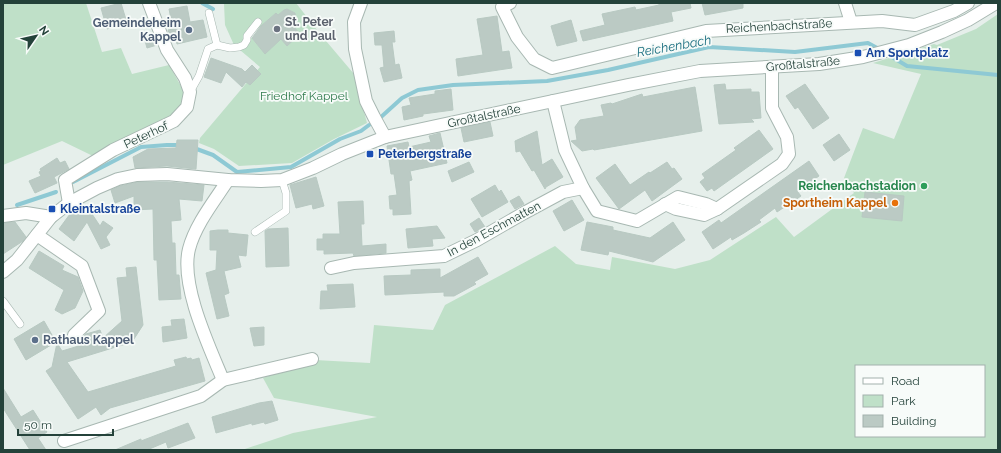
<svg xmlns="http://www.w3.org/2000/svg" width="1001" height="453" font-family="Raleway,sans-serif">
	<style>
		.green { fill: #bfe0c8; fill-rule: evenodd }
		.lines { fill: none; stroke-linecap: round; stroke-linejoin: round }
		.stream { stroke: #8ec9d4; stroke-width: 4 }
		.building { fill: #bbcac4; stroke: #b8c9c2 }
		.service-casing { stroke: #a8b8b2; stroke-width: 8 }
		.minor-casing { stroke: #a8b8b2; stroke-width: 14 }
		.service { stroke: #fff; stroke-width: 7 }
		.minor { stroke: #fff; stroke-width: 12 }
		.worship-dot { fill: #6b7280; stroke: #f7fbf9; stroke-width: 1.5 }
		.service-dot { fill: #5c6f8a; stroke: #f7fbf9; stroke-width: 1.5 }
		.transit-dot { fill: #1a4fb4; stroke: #f7fbf9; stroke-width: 1.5 }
		.leisure-dot { fill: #2e9e5b; stroke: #f7fbf9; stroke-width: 1.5 }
		.food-dot { fill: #e8710a; stroke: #f7fbf9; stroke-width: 1.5 }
		.labels { text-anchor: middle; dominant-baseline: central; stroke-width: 3.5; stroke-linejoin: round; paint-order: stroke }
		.worship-label { font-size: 12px; font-weight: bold; fill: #5b616d; stroke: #f7fbf9; text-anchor: start }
		.service-label { font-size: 12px; font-weight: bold; fill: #4e5e75; stroke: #f7fbf9; text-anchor: end }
		.street-label { font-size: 12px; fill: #24423a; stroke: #f7fbf9 }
		.transit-label { font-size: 12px; font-weight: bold; fill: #164399; stroke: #f7fbf9; text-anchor: start }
		.park-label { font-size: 12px; fill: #2d7a4b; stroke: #f7fbf9 }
		.leisure-label { font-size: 12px; font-weight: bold; fill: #27864d; stroke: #f7fbf9; text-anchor: end }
		.food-label { font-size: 12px; font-weight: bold; fill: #c56008; stroke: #f7fbf9; text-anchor: end }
		.water-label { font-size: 13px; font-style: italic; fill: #1c6f80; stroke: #f7fbf9 }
	</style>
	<rect width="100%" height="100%" fill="#e6efeb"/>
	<g class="green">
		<path d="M3,3H86L102,52L121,48L132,74L169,65L186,95L177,116L93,156L62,141L3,165Z"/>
		<path d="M232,3H296L321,35L354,74L367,123L334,139L292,163L239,166L214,149L199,143L200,138L260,67L234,45L225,25L224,4ZM287,9L295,13C297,18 296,22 292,25L300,34L287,46L281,39L265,53L250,36L276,13L278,15L284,10Z"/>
		<path d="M998,14V450H242L293,433L377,417L274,398L263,378L315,360L370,363L374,325L433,330L445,305L555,246L576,264L610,270L612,257L675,269L710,260L776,217L794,237L854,193L844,178L863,128L894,139L921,74L873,63L934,44L937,45L976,29ZM856,366H984V436H856Z"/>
	</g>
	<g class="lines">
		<g class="stream">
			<path d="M202,3L213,9"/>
			<path d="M887,54L907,66L998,75"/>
			<path d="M381,117L402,98L418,90L453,85L547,81L608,70L709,47L795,52L868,43L879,49"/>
			<path d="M194,148L213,155L237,172L291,167L340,139L361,131L369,125"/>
			<path d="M73,182L141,147L167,145H181"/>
			<path d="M17,205L56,192"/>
		</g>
	</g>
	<g class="building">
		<path d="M121,3L127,23L107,29L101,8Z"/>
		<path d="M659,3H690L691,8L671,12L673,21L583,41L580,31L605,25L602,14L635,7L636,10L659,5Z"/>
		<path d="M702,3H743V8L705,15Z"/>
		<path d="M187,6L190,22L203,20L207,37L177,44L176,39L172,41L168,30L173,29L169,9Z"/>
		<path d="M287,9L295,13L296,19L294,27L300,34L287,46L281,39L265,54L252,38L261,26L276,13L278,15L284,10Z"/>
		<path d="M497,16L502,52L509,51L512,68L458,76L456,59L483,55L477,19Z"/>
		<path d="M571,20L577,41L557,46L551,26Z"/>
		<path d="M394,31L395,42H392L395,65L399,64L402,78L384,82L380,68L384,67L382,45H375L374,33Z"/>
		<path d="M153,35L157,45L147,48L144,37Z"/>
		<path d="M211,58L242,69L245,72L252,65L261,74L250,85L246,82L242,87L226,72L221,83L204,77Z"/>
		<path d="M725,84L726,90L751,89V92H759L761,118L751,119L754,122L719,124L714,85Z"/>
		<path d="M805,84L829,118L813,129L798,107L795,109L786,96Z"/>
		<path d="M695,87L702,131L594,150L593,149L582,151L571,141L577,140L575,127L580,120L604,116L601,105L611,103L612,104L642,94L643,97Z"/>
		<path d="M451,89L453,110L423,114V116L404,120L402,107L411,105L409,98L435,94V91Z"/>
		<path d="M490,122L493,136L464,142L461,128Z"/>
		<path d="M759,130L773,149L714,191L712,188L707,191L700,182L705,178L702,174L736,150L734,148Z"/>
		<path d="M537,131L542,165L552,159L563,177L546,187L545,189L534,170L532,171L520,151L516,152L515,141Z"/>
		<path d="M440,133L447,163L410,171L412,180L409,181L411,214L393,215V209H390L389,196L397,195L394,174H391L387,146L408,142L409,147L431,142L429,136Z"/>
		<path d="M839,134L850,150L834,161L823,145Z"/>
		<path d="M177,140H198L196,169L167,166L135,168L133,157L148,149L176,148Z"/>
		<path d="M57,158L60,163L65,161L69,169L54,177L57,183L35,193L29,181L41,176L39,172L41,171L40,169Z"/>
		<path d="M809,161L819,176L797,191L801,196L777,212L775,208L759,220L761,222L744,233L732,240L731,237L713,249L702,232L719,220L721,223Z"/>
		<path d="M469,162L474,172L452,182L448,171Z"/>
		<path d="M667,162L672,169L674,168L682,179L652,201L645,190L619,209L596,178L615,164L630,185L649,172L650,173Z"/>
		<path d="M316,177L324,206L313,209L312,204L296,208L290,185Z"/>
		<path d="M138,182H167L204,185L202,201L179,199L181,220L171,221L172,243H175L176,275H179L181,299L159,300L157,260H154L153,209L134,210V196L115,203L111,190L120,186Z"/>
		<path d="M495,185L499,192L501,190L508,202L482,217L471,199Z"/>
		<path d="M865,192L904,196L902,221L862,217Z"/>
		<path d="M519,196L524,204L515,209L510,201Z"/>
		<path d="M572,200L584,220L564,231L553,211Z"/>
		<path d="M363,201L364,224H361L362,246L386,244V253L354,256L353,253L324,254V250H317V239H323V234H340L338,202Z"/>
		<path d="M86,205L100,226L103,221L113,228L106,237L110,245L101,249L87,222L74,241L59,229L70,214Z"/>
		<path d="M479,218L485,227L475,232L470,224Z"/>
		<path d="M15,222L26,237L23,241L3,254V223Z"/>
		<path d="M587,222L613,227V230L650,238L673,222L685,240L653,262L609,251L608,255L581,250Z"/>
		<path d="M437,226L445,238L432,239L433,246L408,248L406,229Z"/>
		<path d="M288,228L289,266L266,267L265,231L268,229Z"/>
		<path d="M218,230H228V233L248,235L246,256L238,255L241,267L224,271L229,293L224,295L229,316L217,319L206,273L216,270L217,250H210V231Z"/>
		<path d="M39,251L64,266L62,270L78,277L83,291L75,308L62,314L55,310L64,290L29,268Z"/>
		<path d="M478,257L488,274L474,282L476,284L454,296H444V292L385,295L384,276L411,275V270L440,269V278Z"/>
		<path d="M136,267L143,325L132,342L67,362L88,392L176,366L174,360L186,357L187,359L191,358L192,360L199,358L205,381L110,408L101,415L96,407L78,419L46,371L52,367L57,343L62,351L82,345L81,339L86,334L100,330L103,338L122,321L117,278L127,277L126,268Z"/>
		<path d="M353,284L355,307L320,309L321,291H328L327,285Z"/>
		<path d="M184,319L187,338L163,342L162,327L172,326L171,320Z"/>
		<path d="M44,321L56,342L26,360L14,339Z"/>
		<path d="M264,327V345L254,346L250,328Z"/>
		<path d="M3,388L21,417L33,410L47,432L38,438L46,450H30L3,408Z"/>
		<path d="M272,401L278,420L265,424L264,422L252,425V423L216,433L212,417L259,403Z"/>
		<path d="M188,423L195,438L168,448L166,442L147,450H115L141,439V441Z"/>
	</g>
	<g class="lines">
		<defs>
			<g id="service">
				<path d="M209,13L217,45"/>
				<path d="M190,92L199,76L208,49L217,45L230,48L239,47L244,45L247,40V36L258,22"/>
				<path d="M255,232L286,211V193L282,180"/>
				<path d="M3,301L20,324"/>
			</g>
			<g id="minor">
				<path d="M361,3L354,22L355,49L366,101L374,117L385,137"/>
				<path d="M510,3L502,7L517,37L534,59L552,68L706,31L882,21L915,25L954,11L968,3"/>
				<path d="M845,3L851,22"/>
				<path d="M553,101L565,150L583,188L597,211L637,221L678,197L706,204L717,209"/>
				<path d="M69,203L65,180L113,150L174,121L187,107L190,92L185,78L167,50L149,3"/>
				<path d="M665,204L676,209L704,215L717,209L782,164L789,154L787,137L772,108V67"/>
				<path d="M3,216L26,213L51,217"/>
				<path d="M37,235L82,266L99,311L74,335"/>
				<path d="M331,268L354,263L444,256L477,240L524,213L563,192L583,188"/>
				<path d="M3,272L17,260L51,217L69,203L97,188L118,179L137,175L167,174L228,180L261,181L282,180L313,168L342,154L385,137L628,85L700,71L819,64L863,57L909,45L942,32L968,20L996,3"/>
				<path d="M223,380C209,346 180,285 189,249C195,225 215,200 228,180"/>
				<path d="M64,441L201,396L223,380L312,359"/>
			</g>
		</defs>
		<use href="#service" class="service-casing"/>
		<use href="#minor" class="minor-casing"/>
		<use href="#service" class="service"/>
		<use href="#minor" class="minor"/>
	</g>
	<circle class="worship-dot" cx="277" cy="29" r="4"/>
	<g class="service-dot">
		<circle cx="189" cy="30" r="4"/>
		<circle cx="35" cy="340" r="4"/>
	</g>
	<g class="transit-dot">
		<rect x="854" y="49" width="8" height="8" rx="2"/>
		<rect x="366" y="150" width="8" height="8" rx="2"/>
		<rect x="48" y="205" width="8" height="8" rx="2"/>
	</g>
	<circle class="leisure-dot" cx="924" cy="186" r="4"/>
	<circle class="food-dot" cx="895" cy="203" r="4"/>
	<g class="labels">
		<g class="worship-label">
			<text x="285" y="22">St. Peter<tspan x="285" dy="14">und Paul</tspan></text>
		</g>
		<g class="service-label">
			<text x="181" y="23">Gemeindeheim<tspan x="181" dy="14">Kappel</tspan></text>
			<text x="43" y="340" text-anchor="start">Rathaus Kappel</text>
		</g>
		<g class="street-label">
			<text transform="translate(779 26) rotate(-3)">Reichenbachstraße</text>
			<text transform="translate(803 64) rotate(-5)">Großtalstraße</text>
			<text transform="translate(484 116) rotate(-12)">Großtalstraße</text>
			<text transform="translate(146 135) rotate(-25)">Peterhof</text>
			<text transform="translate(494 229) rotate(-28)">In den Eschmatten</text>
		</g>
		<g class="transit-label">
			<text x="866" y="53">Am Sportplatz</text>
			<text x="378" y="154">Peterbergstraße</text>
			<text x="60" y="209">Kleintalstraße</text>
		</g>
		<g class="park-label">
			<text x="304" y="96">Friedhof Kappel</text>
		</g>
		<g class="leisure-label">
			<text x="916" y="186">Reichenbachstadion</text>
		</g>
		<g class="food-label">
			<text x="887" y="203">Sportheim Kappel</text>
		</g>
		<g class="water-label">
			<text transform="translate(674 46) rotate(-10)">Reichenbach</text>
		</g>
	</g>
	<rect width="1001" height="453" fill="none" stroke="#24423a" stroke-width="8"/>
	<rect x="855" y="365" width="130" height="72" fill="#f7fbf9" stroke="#a3b1ad"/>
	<rect x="863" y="378" width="20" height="6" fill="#ffffff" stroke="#a3b1ad"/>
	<text x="891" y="385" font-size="12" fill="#24423a">Road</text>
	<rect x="863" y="395" width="20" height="12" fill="#bfe0c8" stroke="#a3b1ad"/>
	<text x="891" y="405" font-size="12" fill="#24423a">Park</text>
	<rect x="863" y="415" width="20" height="12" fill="#bbcac4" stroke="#a3b1ad"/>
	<text x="891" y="425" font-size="12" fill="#24423a">Building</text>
	<g transform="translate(36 36) rotate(56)" stroke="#f7fbf9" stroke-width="3" paint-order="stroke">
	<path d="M0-3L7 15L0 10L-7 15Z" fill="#24423a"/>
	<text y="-6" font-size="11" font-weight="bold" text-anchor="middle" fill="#24423a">N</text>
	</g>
	<path d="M18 429v6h95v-6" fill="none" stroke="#24423a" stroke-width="2"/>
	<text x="24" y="429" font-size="12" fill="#24423a" stroke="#f7fbf9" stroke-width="3" paint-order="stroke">50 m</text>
</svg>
